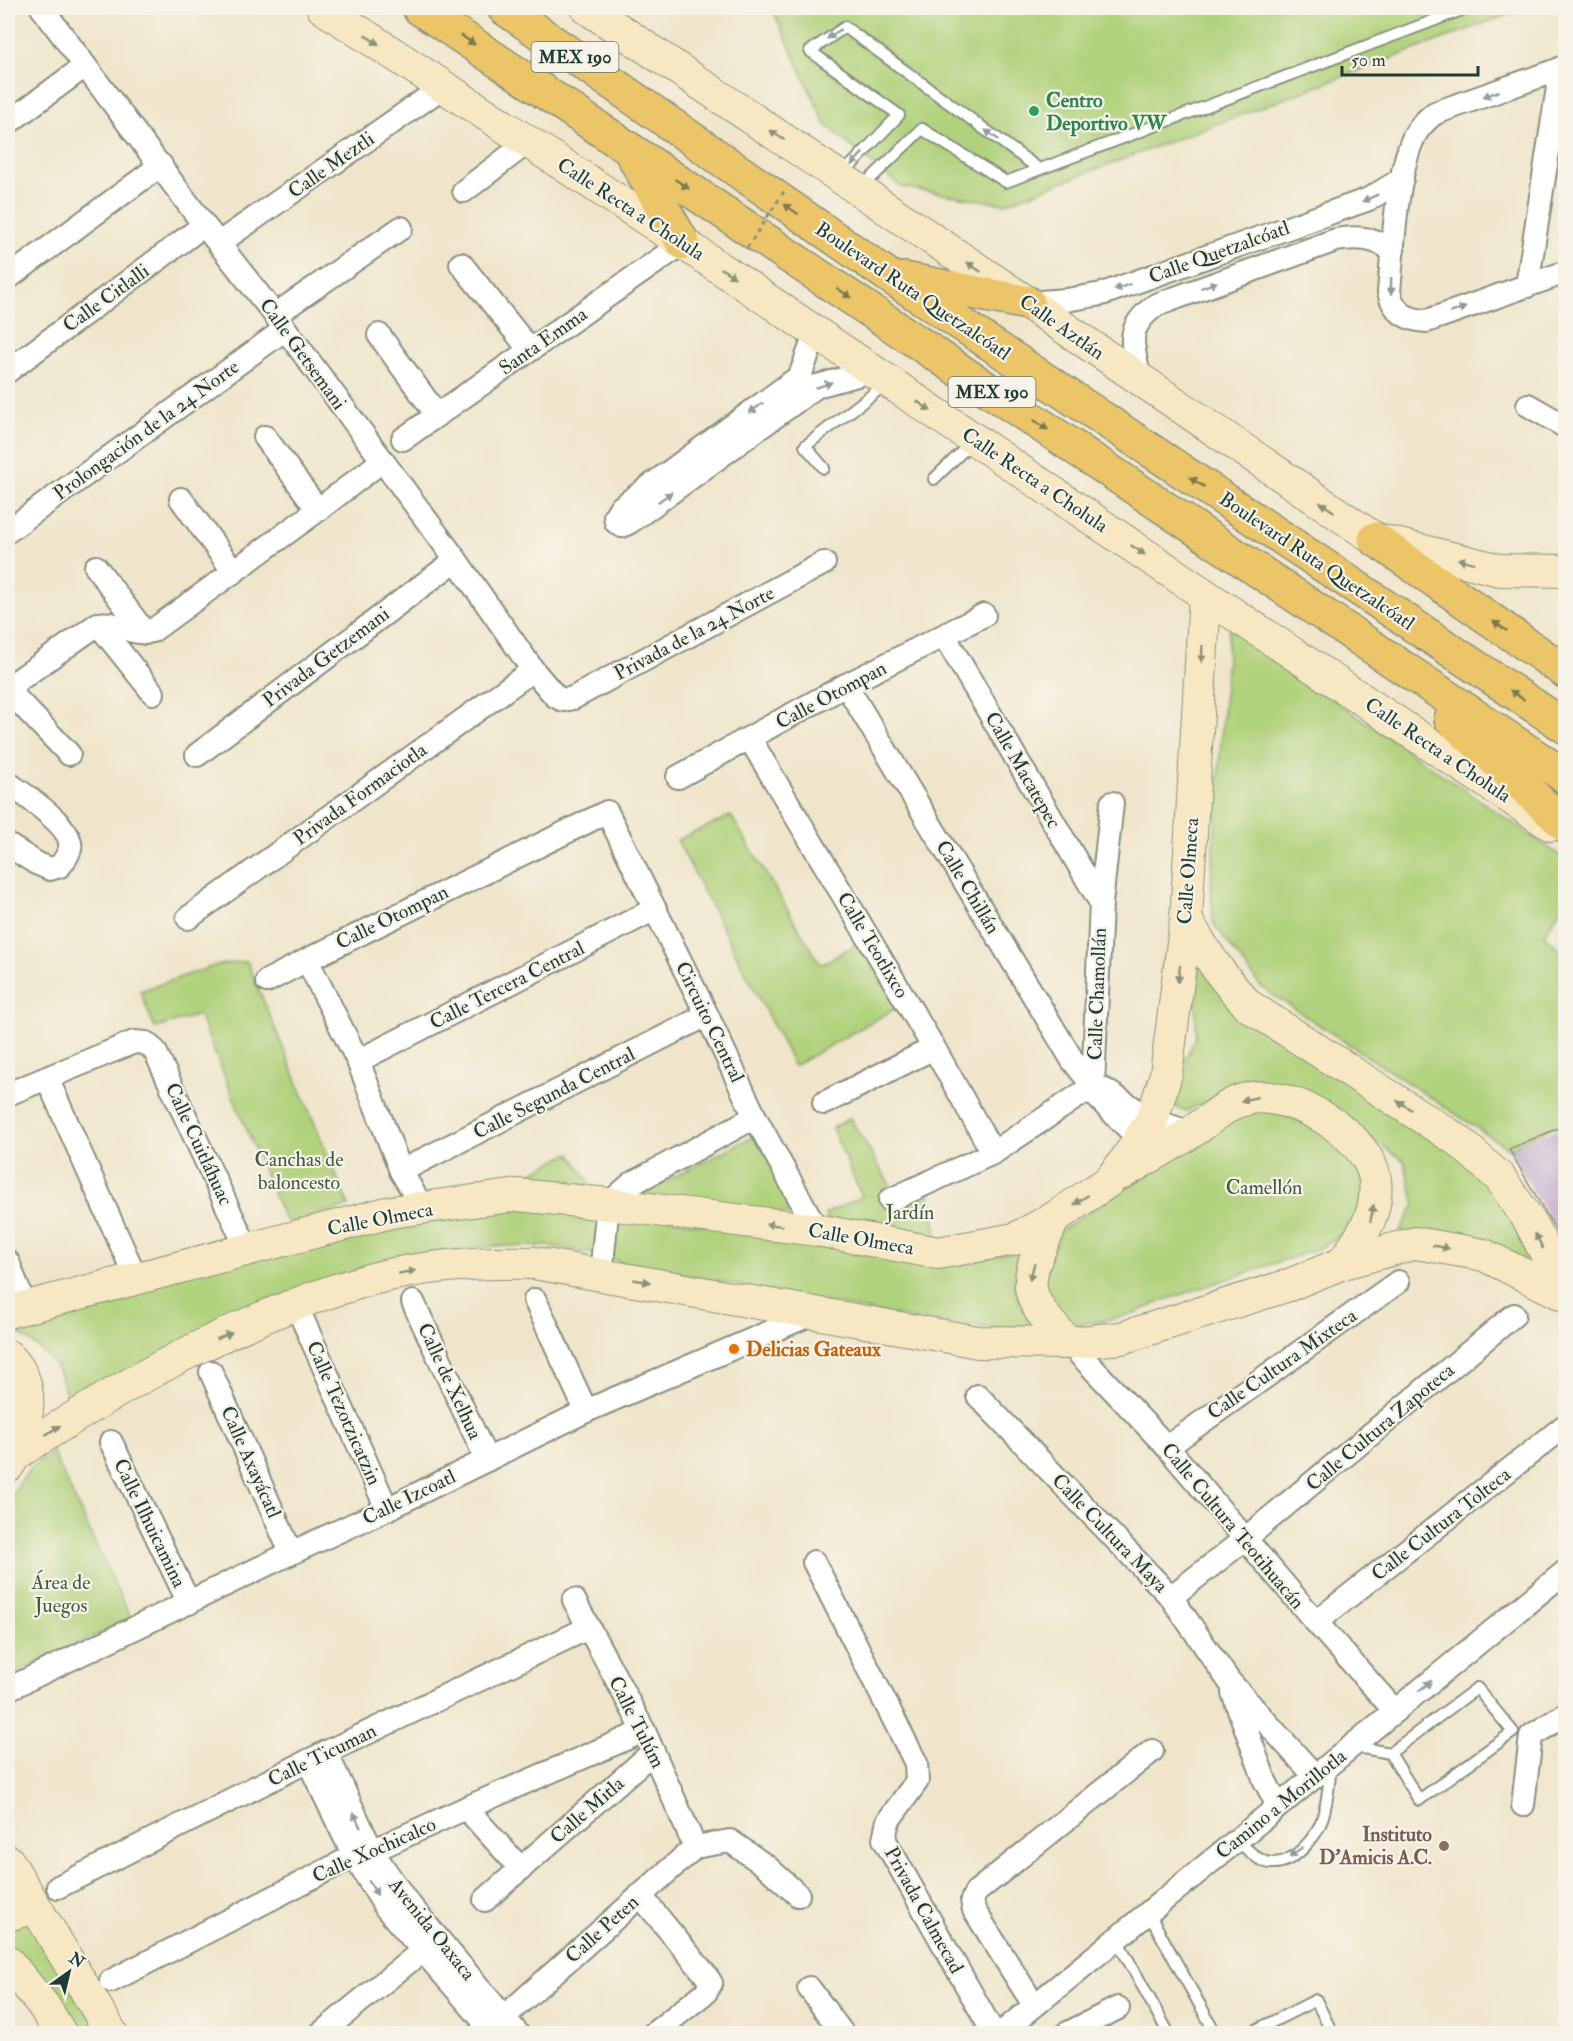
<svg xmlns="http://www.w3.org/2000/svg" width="1573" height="2041" font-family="'IM FELL Double Pica',serif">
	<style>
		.green { fill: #b1d27b; stroke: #688858; stroke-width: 1.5 }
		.building { fill: #bea4cb }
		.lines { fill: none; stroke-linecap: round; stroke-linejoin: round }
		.lane-casing { stroke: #88917f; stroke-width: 14 }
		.street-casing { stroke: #88917f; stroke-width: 26 }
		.secondary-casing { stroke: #88917f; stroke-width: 34 }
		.primary-casing { stroke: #88917f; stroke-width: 36 }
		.lane { stroke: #fff; stroke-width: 10 }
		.street { stroke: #fff; stroke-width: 22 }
		.secondary { stroke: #f7e8c3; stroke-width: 32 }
		.primary { stroke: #ecc569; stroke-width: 33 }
		.path-bridge { stroke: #88917f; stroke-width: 3; stroke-dasharray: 4.5 4.5; stroke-linecap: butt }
		.oneway { fill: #8f9e9a }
		.oneway2 { fill: #8b927c }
		.oneway3 { fill: #7b7a4c }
		.leisure-dot { fill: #2e9e5b; stroke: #f7f3e8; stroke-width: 2 }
		.food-dot { fill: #e8710a; stroke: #f7f3e8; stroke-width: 2 }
		.education-dot { fill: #8d6e63; stroke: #f7f3e8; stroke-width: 2 }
		.labels { text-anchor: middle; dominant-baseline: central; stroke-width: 4.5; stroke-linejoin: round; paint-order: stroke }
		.shield { fill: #f7f3e8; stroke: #60746a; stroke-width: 1.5 }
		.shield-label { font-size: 18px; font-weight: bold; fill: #1f3d34 }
		.leisure-label { font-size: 20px; font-weight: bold; fill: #27864d; stroke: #f7f3e8; text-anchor: start }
		.street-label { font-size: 20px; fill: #1f3d34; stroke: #f7f3e8 }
		.park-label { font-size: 20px; fill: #3c5b42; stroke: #f7f3e8 }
		.food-label { font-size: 20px; font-weight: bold; fill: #c56008; stroke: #f7f3e8; text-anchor: start }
		.education-label { font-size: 20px; font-weight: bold; fill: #785e54; stroke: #f7f3e8; text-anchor: end }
	</style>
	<rect width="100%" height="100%" fill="#f7f3e8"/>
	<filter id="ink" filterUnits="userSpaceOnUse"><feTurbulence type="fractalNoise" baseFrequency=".0167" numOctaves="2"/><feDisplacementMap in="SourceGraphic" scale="12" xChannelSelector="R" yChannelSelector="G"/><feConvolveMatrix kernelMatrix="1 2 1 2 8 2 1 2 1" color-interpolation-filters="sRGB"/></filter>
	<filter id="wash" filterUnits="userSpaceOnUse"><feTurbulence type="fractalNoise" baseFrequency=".008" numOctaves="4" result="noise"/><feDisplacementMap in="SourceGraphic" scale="24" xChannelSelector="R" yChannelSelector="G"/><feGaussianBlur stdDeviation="1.35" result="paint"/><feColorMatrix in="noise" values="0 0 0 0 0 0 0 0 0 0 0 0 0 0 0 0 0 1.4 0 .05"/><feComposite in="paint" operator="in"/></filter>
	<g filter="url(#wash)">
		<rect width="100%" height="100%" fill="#f0e5ca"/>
		<g class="green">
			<path d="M772,8H1525L1004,204L901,187L826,125Z"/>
			<path d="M1229,628L1565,859V902L1544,935L1565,954V1121L1509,1149L1261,987L1213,923L1211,883Z"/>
			<path d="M731,816L821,965L858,943L898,1007L794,1066L677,840Z"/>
			<path d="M1195,960L1453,1145L1503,1204L1534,1264L1443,1235L1400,1231L1415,1204L1404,1161L1334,1112L1287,1086L1250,1078L1187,1111L1168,1105L1183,1063L1196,1037Z"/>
			<path d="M247,961L349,1206L289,1223L283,1217L199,1015L155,1028L140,991L217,965Z"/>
			<path d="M1268,1107L1330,1135L1366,1182L1359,1211L1344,1234L1317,1249L1159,1302C1131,1317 1101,1322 1070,1325L1039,1293L1060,1231L1238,1114Z"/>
			<path d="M850,1118L894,1192L928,1181L938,1242L827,1219L825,1214L862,1197L832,1128Z"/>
			<path d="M756,1135L795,1211L792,1215L640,1194Z"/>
			<path d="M570,1153L590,1183L585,1187L513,1182Z"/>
			<path d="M529,1199L601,1209L598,1250L587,1253L550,1246H494L426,1254L72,1407C64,1397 65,1386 60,1375C51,1354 29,1342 12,1328L9,1323L171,1272Z"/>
			<path d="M618,1210L903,1259L961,1265L1022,1249C1011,1286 1011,1296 1036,1327L1022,1332L906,1318L619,1262L609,1257Z"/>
			<path d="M52,1451L131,1619L8,1676V1499L28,1471Z"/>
			<path d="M30,1922L102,2033H70L8,1955V1925Z"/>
		</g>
		<g id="blocks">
			<path class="building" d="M1566,1125V1248L1509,1149Z"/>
		</g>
	</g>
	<g filter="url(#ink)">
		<use href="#blocks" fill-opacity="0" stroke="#88917f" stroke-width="1.5"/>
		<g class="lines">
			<defs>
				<g id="lane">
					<path d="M842,175L899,115L810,51L845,27L1039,169"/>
					<path d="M860,189L922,129L1006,182L1467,8"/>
					<path d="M824,468L805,446L886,384"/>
					<path d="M934,479L972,442"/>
					<path d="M1352,1746L1390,1753L1477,1688L1513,1732L1419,1800L1390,1753"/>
					<path d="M1237,1840C1246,1848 1258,1862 1271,1863C1294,1865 1318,1836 1323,1816C1328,1800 1329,1782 1331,1766"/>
					<path d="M1148,1912L1216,2034"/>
					<path d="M1116,1938L1169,2034"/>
					<path d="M1248,2034L1316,2000L1332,2033L1330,2034"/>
				</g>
				<g id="street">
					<path d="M42,8L204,225L275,315L456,560L533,670L555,696L563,700L573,698L824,563"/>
					<path d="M1566,67L1435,113C1427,119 1421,125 1416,133C1396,169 1393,249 1389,292C1394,313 1407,320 1427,321L1566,272"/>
					<path d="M8,123L85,66"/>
					<path d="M464,191L528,142"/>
					<path d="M219,243L443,87"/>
					<path d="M461,264L530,350"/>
					<path d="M8,278L161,165"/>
					<path d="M1527,286L1561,68"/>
					<path d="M1028,303L1066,300L1102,294L1369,199L1402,179"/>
					<path d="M275,315L401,228"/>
					<path d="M816,332L800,376L620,508L615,516L616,522L622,526L630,522L817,386L872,371"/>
					<path d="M379,335L437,415"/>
					<path d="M8,371L204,225"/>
					<path d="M1140,380C1133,345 1123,329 1156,305L1336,240C1357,236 1374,238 1393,250"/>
					<path d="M1528,405L1566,427"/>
					<path d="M265,437L318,510"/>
					<path d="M403,439L683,243"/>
					<path d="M181,499L234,572"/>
					<path d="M8,531L284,330"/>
					<path d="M96,567L145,633"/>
					<path d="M98,624L153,693"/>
					<path d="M945,637L1101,903"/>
					<path d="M846,685L1073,1061L1093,1086L1096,1096L1149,1149"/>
					<path d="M750,739L934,1048L993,1153"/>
					<path d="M69,754L9,691L10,686L98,624C118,620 130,637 152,631L318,510L382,461"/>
					<path d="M197,755L456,560"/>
					<path d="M678,777L846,685L984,615"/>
					<path d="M8,783C24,795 75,827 70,849C68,855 64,861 60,866L50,869L36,863L8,845"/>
					<path d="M188,918L533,670"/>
					<path d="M307,960L358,1061L401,1171L423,1209"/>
					<path d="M267,981L307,960L607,812L707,1015L755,1117L817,1230"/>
					<path d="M358,1061L655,909"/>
					<path d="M47,1078L136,1278"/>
					<path d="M1093,1086L1101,903L1112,803"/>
					<path d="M1098,1087L1105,1090L1152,1120L1191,1133"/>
					<path d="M8,1094L134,1042L146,1043L155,1051L247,1249"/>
					<path d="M824,1103L934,1048"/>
					<path d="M401,1171L707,1015"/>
					<path d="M890,1200L993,1153L1093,1086"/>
					<path d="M8,1262L25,1307"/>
					<path d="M601,1274L608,1204L631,1184L755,1117"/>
					<path d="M535,1300L586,1411"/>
					<path d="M413,1302L487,1460"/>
					<path d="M302,1318L387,1509"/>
					<path d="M1069,1343L1167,1447L1316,1622L1395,1711"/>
					<path d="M211,1372L291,1553"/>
					<path d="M978,1396L1171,1597L1229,1681L1315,1776"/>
					<path d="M111,1442L189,1603"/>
					<path d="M1167,1447L1398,1282"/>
					<path d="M814,1562L916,1763L917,1781L888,1821L884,1839L994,2034"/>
					<path d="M1171,1597L1245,1539L1514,1315"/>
					<path d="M574,1600L644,1731L695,1847"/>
					<path d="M1316,1622L1566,1425"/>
					<path d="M8,1689L291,1553L387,1509L586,1411L814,1313"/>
					<path d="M1233,1693L1265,1781L1278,1806"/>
					<path d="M326,1752L372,1851L405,1899L518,2034"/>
					<path d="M308,1761L354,1856L386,1908L495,2034"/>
					<path d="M1523,1805L1531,1736L1566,1714"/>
					<path d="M466,1808L521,1869"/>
					<path d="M58,1887L308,1761L588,1628"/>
					<path d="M640,1895L705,1974L711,1983L706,1992L653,2034"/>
					<path d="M485,1900L653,1752"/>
					<path d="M111,1981L354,1856L372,1851L466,1808L644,1731"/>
					<path d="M809,1988L843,2034"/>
					<path d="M1034,2005L974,1910L972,1900L976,1892L1152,1751"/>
					<path d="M320,2034L422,1951"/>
					<path d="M479,2034L504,2017L695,1847L730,1841L766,1866L798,1895"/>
					<path d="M1000,2034L1566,1571"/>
					<path d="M1066,2034L1118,2008"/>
				</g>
				<g id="secondary">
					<path d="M323,8L683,243L1205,595L1551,825"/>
					<path d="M587,8L1028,303L1375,539L1500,570L1566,571"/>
					<path d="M1186,919C1206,953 1221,977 1249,1006L1459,1141L1500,1178L1530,1222L1566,1293"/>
					<path d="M1122,1173C1146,1159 1170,1146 1193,1131C1210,1120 1227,1103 1247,1099C1289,1088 1370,1135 1375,1180C1379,1215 1361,1236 1343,1263"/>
					<path d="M1054,1218C1025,1281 1016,1291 1069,1343"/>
					<path d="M8,1312L391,1212L518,1195L608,1204L817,1230L938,1253L1015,1239L1054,1218L1109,1181L1127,1158L1152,1120L1166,1074L1186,919L1205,595"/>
					<path d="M8,1356C37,1384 28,1421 16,1454"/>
					<path d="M8,1466L16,1454C121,1386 236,1319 358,1283C415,1266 475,1262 534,1263L978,1342L1069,1343L1121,1338L1289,1285L1343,1263L1416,1243L1484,1255L1566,1296"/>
					<path d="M8,1861L112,2034"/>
					<path d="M8,1915L25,1910L38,1911"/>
					<path d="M8,1962L43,2005L61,2034"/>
				</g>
				<g id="primary">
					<path d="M419,8L1566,777"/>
					<path d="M504,8L889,276L1566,727"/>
					<path d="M632,154L683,243"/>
					<path d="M904,279L1028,303"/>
					<path d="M1375,539L1566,672"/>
					<path d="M1451,719L1566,826"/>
				</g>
			</defs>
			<use href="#lane" class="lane-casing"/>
			<use href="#street" class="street-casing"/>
			<use href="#secondary" class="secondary-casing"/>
			<use href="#primary" class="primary-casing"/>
			<use href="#lane" class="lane"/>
			<use href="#street" class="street"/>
			<use href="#secondary" class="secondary"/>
			<use href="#primary" class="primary"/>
			<path class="path-bridge" d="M747,248L785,190"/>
		</g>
		<defs><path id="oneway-solid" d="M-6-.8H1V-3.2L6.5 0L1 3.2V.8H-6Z" transform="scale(1.5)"/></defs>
		<g class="oneway">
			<use href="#oneway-solid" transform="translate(834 34) rotate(146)"/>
			<use href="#oneway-solid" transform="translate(1491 94) rotate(160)"/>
			<use href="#oneway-solid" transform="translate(992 135) rotate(-144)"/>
			<use href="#oneway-solid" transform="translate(857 159) rotate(133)"/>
			<use href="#oneway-solid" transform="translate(1370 198) rotate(156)"/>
			<use href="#oneway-solid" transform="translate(1209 285) rotate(-20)"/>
			<use href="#oneway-solid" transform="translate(1391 286) rotate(91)"/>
			<use href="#oneway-solid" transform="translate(1122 287) rotate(160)"/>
			<use href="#oneway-solid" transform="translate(1458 310) rotate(-20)"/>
			<use href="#oneway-solid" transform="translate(824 385) rotate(-19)"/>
			<use href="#oneway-solid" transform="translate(756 408) rotate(144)"/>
			<use href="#oneway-solid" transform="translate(665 497) rotate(-36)"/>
			<use href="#oneway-solid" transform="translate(1425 1686) rotate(-39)"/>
			<use href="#oneway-solid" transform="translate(357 1820) rotate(-115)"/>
			<use href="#oneway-solid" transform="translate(1296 1852) rotate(143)"/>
			<use href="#oneway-solid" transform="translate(373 1888) rotate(58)"/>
		</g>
		<g class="oneway2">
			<use href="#oneway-solid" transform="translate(372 40) rotate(33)"/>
			<use href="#oneway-solid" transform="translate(777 135) rotate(-146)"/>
			<use href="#oneway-solid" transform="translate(974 267) rotate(-146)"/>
			<use href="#oneway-solid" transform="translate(728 273) rotate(34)"/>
			<use href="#oneway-solid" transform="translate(924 406) rotate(34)"/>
			<use href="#oneway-solid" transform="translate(1327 507) rotate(-146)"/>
			<use href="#oneway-solid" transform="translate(1138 550) rotate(34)"/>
			<use href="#oneway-solid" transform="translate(1466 561) rotate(-166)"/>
			<use href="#oneway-solid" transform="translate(1202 654) rotate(93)"/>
			<use href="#oneway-solid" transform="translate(1179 974) rotate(97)"/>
			<use href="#oneway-solid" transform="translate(1249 1099) rotate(167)"/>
			<use href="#oneway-solid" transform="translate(1404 1105) rotate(-147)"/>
			<use href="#oneway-solid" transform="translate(1081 1200) rotate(146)"/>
			<use href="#oneway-solid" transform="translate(1372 1213) rotate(-79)"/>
			<use href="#oneway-solid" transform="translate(774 1225) rotate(-173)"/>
			<use href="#oneway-solid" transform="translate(1539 1241) rotate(-117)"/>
			<use href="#oneway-solid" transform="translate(1441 1247) rotate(10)"/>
			<use href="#oneway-solid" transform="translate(407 1272) rotate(-10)"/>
			<use href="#oneway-solid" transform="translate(1032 1272) rotate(105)"/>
			<use href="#oneway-solid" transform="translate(642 1281) rotate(10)"/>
			<use href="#oneway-solid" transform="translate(224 1336) rotate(-24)"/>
			<use href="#oneway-solid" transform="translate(53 1430) rotate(-33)"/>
		</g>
		<g class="oneway3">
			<use href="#oneway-solid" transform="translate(468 40) rotate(34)"/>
			<use href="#oneway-solid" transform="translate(682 184) rotate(34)"/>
			<use href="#oneway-solid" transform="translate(791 209) rotate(-145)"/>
			<use href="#oneway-solid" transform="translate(844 293) rotate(34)"/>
			<use href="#oneway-solid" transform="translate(1041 425) rotate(34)"/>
			<use href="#oneway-solid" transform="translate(1197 482) rotate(-146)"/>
			<use href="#oneway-solid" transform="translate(1500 626) rotate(-145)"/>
			<use href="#oneway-solid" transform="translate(1517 695) rotate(-146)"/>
		</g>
	</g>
	<circle class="leisure-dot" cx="1034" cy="111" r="6"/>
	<circle class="food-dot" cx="734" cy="1349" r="6"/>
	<circle class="education-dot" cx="1444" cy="1846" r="6"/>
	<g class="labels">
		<g class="shield">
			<rect x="531.5" y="42" width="87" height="30" rx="4.5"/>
			<rect x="948.5" y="377" width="87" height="30" rx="4.5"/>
		</g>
		<g class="shield-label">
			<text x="575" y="57">MEX 190</text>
			<text x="992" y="392">MEX 190</text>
		</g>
		<g class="leisure-label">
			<text x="1046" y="100">Centro<tspan x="1046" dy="23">Deportivo VW</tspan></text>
		</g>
		<g class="street-label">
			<text transform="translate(331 165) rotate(-35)">Calle Meztli</text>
			<text transform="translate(631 209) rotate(33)">Calle Recta a Cholula</text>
			<text transform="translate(1219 252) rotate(-20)">Calle Quetzalcóatl</text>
			<text transform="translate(913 291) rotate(34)">Boulevard Ruta Quetzalcóatl</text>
			<text transform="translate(106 298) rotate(-36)">Calle Citlalli</text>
			<text transform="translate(1062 327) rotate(35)">Calle Aztlán</text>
			<text transform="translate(543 341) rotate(-35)">Santa Emma</text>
			<text transform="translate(303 354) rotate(54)">Calle Getsemani</text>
			<text transform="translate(146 430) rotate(-36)">Prolongación de la 24 Norte</text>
			<text transform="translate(1035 480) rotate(34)">Calle Recta a Cholula</text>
			<text transform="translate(1317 561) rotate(34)">Boulevard Ruta Quetzalcóatl</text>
			<text transform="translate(694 633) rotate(-28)">Privada de la 24 Norte</text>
			<text transform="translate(326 657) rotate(-37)">Privada Getzemani</text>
			<text transform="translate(831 695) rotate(-28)">Calle Otompan</text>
			<text transform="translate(1438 750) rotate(34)">Calle Recta a Cholula</text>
			<text transform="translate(1023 770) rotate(60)">Calle Macatepec</text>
			<text transform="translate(360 794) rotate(-36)">Privada Formaciotla</text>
			<text transform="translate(1188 871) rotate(-86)">Calle Olmeca</text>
			<text transform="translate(968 887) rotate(59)">Calle Chillán</text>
			<text transform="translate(392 917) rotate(-26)">Calle Otompan</text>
			<text transform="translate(873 945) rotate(59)">Calle Teotlixco</text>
			<text transform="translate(507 985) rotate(-27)">Calle Tercera Central</text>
			<text transform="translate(1097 994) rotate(-88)">Calle Chamollán</text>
			<text transform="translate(710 1022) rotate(64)">Circuito Central</text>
			<text transform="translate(554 1093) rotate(-27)">Calle Segunda Central</text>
			<text transform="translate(199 1144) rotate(65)">Calle Cuitláhuac</text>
			<text transform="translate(380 1219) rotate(-11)">Calle Olmeca</text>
			<text transform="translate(861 1239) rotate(10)">Calle Olmeca</text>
			<text transform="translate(1282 1364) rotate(-35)">Calle Cultura Mixteca</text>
			<text transform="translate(450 1381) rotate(65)">Calle de Xelhua</text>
			<text transform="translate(344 1413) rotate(66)">Calle Tezotzicatzin</text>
			<text transform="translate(1380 1427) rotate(-40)">Calle Cultura Zapoteca</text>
			<text transform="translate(251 1462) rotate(66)">Calle Axayácatl</text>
			<text transform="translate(409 1497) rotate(-26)">Calle Izcoatl</text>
			<text transform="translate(150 1523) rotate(64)">Calle Ilhuicamina</text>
			<text transform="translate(1441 1524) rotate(-38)">Calle Cultura Tolteca</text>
			<text transform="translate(1233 1526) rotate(50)">Calle Cultura Teotihuacán</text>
			<text transform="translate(1110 1533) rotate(46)">Calle Cultura Maya</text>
			<text transform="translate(637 1722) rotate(63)">Calle Tulúm</text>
			<text transform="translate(322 1755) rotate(-26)">Calle Ticuman</text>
			<text transform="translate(1281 1804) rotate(-39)">Camino a Morillotla</text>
			<text transform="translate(587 1810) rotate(-41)">Calle Mitla</text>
			<text transform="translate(374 1850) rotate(-24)">Calle Xochicalco</text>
			<text transform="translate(924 1910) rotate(61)">Privada Calmecad</text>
			<text transform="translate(432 1929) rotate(51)">Avenida Oaxaca</text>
			<text transform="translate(602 1929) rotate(-42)">Calle Peten</text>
		</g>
		<g class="park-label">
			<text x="299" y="1159">Canchas de<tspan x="299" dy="23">baloncesto</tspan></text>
			<text x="1264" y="1187">Camellón</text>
			<text x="910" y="1212">Jardín</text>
			<text x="61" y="1582">Área de<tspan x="61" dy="23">Juegos</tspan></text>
		</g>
		<g class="food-label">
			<text x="746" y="1349">Delicias Gateaux</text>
		</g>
		<g class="education-label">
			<text x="1432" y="1834">Instituto<tspan x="1432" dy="23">D'Amicis A.C.</tspan></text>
		</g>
	</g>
	<rect width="1573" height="2041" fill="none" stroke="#f7f3e8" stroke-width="30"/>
	<g transform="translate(69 1972) rotate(34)" stroke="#f7f3e8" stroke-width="4.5" paint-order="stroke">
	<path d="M0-4.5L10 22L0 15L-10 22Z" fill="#1f3d34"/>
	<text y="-9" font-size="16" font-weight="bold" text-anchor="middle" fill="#1f3d34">N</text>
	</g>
	<path d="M1342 66v9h136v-9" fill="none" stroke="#1f3d34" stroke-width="3"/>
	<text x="1351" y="66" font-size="18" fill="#1f3d34" stroke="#f7f3e8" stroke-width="4.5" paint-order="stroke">50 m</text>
</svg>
